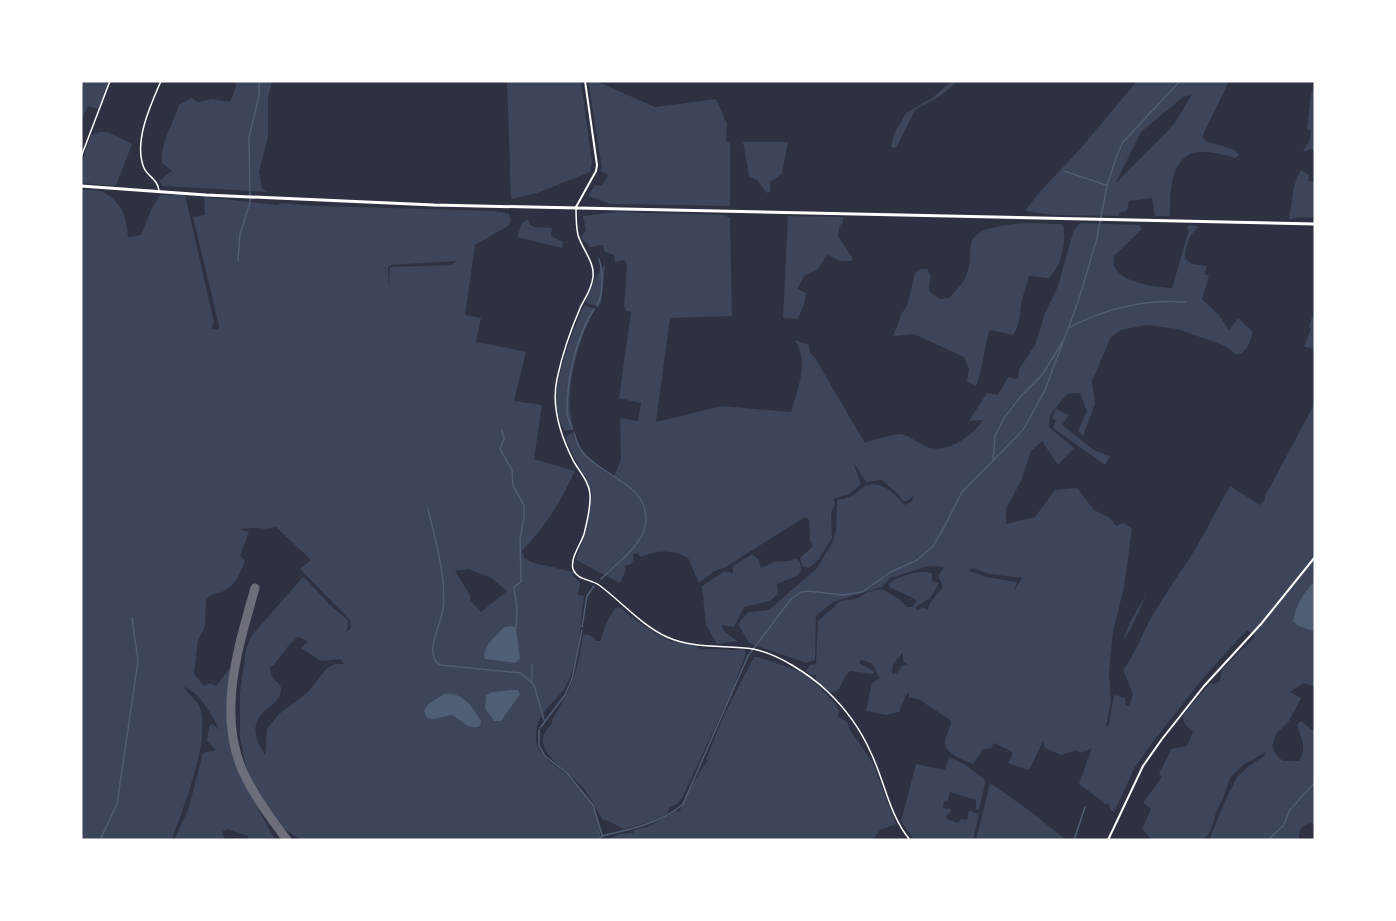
<svg xmlns="http://www.w3.org/2000/svg" width="1396" height="921" font-family="'Space Grotesk',sans-serif">
	<style>
		.green { fill: #3c4559; fill-rule: evenodd }
		.water { fill: #4f5d75 }
		.lines { fill: none; stroke-linecap: round; stroke-linejoin: round }
		.stream { stroke: #4f5d75; stroke-width: 1.5 }
		.taxiway { stroke: #6c6f7a; stroke-width: 9 }
		.minor { stroke: #fff; stroke-width: 1.5 }
		.tertiary { stroke: #fff; stroke-width: 2 }
		.primary { stroke: #fff; stroke-width: 3 }
	</style>
	<rect width="100%" height="100%" fill="#2d3142"/>
	<g class="green">
		<path d="M81,81H106L108,84L99,109L88,106L81,121Z"/>
		<path d="M235,81H272L268,98V137L259,172L262,188L268,192L163,186L159,181L172,171L162,163C160,142 173,125 179,105L192,98L198,102L212,99L230,102L236,86Z"/>
		<path d="M507,81H581L592,163L590,172L537,193L511,199Z"/>
		<path d="M588,81H596L655,107L716,99L727,124L726,140L730,144V206L611,204L588,196L595,185L602,186L608,175L600,171L602,168Z"/>
		<path d="M952,81H958L939,97L915,110L896,148L891,147L894,134L906,113L932,98Z"/>
		<path d="M1137,81H1229L1202,137L1206,141L1235,150L1239,155L1236,158C1225,155 1214,152 1203,152C1170,151 1170,193 1170,216H1155L1152,198L1129,201L1127,211L1119,213V216L1054,215L1025,211L1038,194L1080,149ZM1192,94L1175,123L1163,136L1115,184L1141,132L1183,97Z"/>
		<path d="M1315,87V150L1310,149L1305,152L1303,150L1309,142L1311,131L1307,129L1311,93Z"/>
		<path d="M100,132H107L132,144L116,186L81,183V164L91,135Z"/>
		<path d="M743,142H788L782,174L770,182V191L767,193L757,180L749,176Z"/>
		<path d="M1301,170L1309,175L1308,181L1315,182V218L1298,217L1289,220C1292,204 1292,184 1301,170Z"/>
		<path d="M81,190C88,190 99,189 105,193C122,203 127,218 128,237L141,235L151,210L160,195H185L214,322L211,329L218,330L219,326L193,217L205,215L204,197L277,205L282,203L318,206L495,211L509,214L511,221L508,226L475,245L465,315L481,318L476,342C493,345 509,348 526,352L514,401L542,405L534,459L575,471C559,505 547,524 522,551L524,558L534,563L574,572L573,576L580,582L578,595L584,596C581,621 579,653 570,677C560,705 535,707 536,739C536,756 558,766 568,776C586,793 602,815 600,840H301L267,817L246,767L240,737V692L246,649L252,635L302,578H305L330,605L348,620V627L345,633L351,628L350,620L300,569L311,560L276,527C262,531 254,526 240,529L249,532L240,555L245,561C240,573 236,585 224,591C217,594 211,594 206,599L205,626L198,640L194,674L204,686L210,683L216,686L230,668L236,669C238,694 233,719 236,744C239,778 259,810 275,840H247L248,836L227,829L222,832L225,840H174L188,810L203,753L216,750L207,741L209,727L212,724L220,730C213,717 199,691 184,687C187,693 197,700 200,708C211,741 183,807 172,840H81ZM457,261L452,265L390,267L389,287L388,268L391,265ZM469,569L491,578L507,591L481,612L470,600V595L455,571ZM298,637L308,641L301,648L321,661L340,659L344,664H335L327,668L308,692L279,714L267,729L265,755C236,710 283,710 281,689C281,683 275,682 273,677C271,675 271,671 270,668C281,659 286,645 298,637Z"/>
		<path d="M617,212L724,215L730,218L732,316L670,318L656,422L722,406L791,412C798,388 809,363 795,340L809,345L810,353L815,358L865,443C870,440 895,434 901,434C910,436 918,443 927,447C946,454 972,437 983,420L969,421L987,393L998,395L1008,377L1018,379L1019,369L1035,345L1045,313L1058,286L1073,232L1080,223L1139,225L1142,229L1114,256C1108,282 1154,287 1172,288L1189,230L1186,228L1190,225L1200,227C1190,231 1185,248 1185,258L1192,264L1207,266L1204,274L1209,276L1202,299L1219,315L1229,330L1238,318L1253,332C1250,342 1248,351 1237,355L1225,346L1178,329L1147,325L1121,330L1111,337L1092,381L1095,404L1083,436L1078,431L1087,411L1080,393L1067,394L1050,415L1049,427L1074,448L1058,465L1042,441L1031,451L1021,481L1006,509V524L1035,517L1055,490L1077,488L1094,510L1110,518L1116,526L1124,523L1132,529L1124,587L1113,631L1109,674L1111,700L1106,727L1109,724L1114,695L1125,698L1126,705L1129,706L1133,694L1123,670C1136,653 1143,631 1154,613C1165,594 1177,577 1189,559C1204,536 1216,510 1230,486L1260,505L1265,499V496L1315,403V581L1307,590L1295,613L1298,626L1315,632V687L1304,683L1290,692L1301,698L1289,721L1276,734L1272,746L1277,756L1283,761H1299C1308,747 1300,739 1297,724L1301,721L1312,730L1315,729V826L1312,823C1302,825 1298,829 1299,840H1209L1225,801L1237,777L1249,766L1264,756L1266,752L1243,765L1230,778L1225,793L1216,813L1210,832L1203,840H1152L1142,829L1151,809L1143,803L1162,777L1159,774L1171,749L1187,746L1193,732C1187,727 1181,722 1184,714L1210,683L1214,684L1220,681L1222,669L1253,639L1255,636L1247,630L1204,677L1155,739L1135,767L1114,812L1111,810L1108,803L1105,805L1102,801L1079,784L1092,748L1080,753L1077,750L1061,755L1045,748L1043,741L1029,770L1008,763L1013,752L994,743L992,748L983,749L973,764C964,760 946,755 945,743C944,738 950,729 951,723L950,720L920,700L909,697V692L906,695L899,712L886,715L866,711L872,683L880,678C872,667 878,664 861,660L859,663L875,672L873,674L850,671C842,677 844,686 835,692L829,691L816,680V675L810,674L806,671L810,665L816,664L818,621L840,601L855,599L870,591L882,589L899,599L907,607H912L916,602L915,599L891,588L888,584C897,577 921,568 932,574V581L939,583L930,598L916,607L917,611L923,607L927,610L930,603L943,587L938,576L944,567L927,566L891,578L882,587L833,602L816,616L815,660L806,663L749,643L738,624L748,612L769,610L817,568L832,543L836,530L837,500C842,499 847,498 852,496C857,494 861,487 867,485C882,481 896,494 904,505L911,502L914,496L907,501H903L898,494L882,480L866,482L853,462L861,484L849,494L833,499L835,504L831,513L832,538L819,559L809,568L802,566L800,558L813,546L810,541L809,520L805,517L724,568C716,568 706,578 699,583L688,558C673,549 656,550 641,557L637,553L633,554L634,559L631,564L624,566L626,570L620,583L576,560L586,530L592,493L566,441V437L571,433L572,434C582,453 595,468 614,477L621,459L620,418L638,421L641,403L619,398L631,312L626,311L624,306L627,265L625,260L615,262L614,255L605,252L603,245C586,246 595,252 581,238L586,230L583,216ZM973,568L989,574L1022,578L1014,591L1017,582L987,577L969,571ZM903,652V661L908,665L902,666L897,673L892,674L893,664Z"/>
		<path d="M788,216L843,217V222L839,227L838,236L852,257V261H840L827,255L817,270L804,276L797,289L806,293L805,302L798,319L783,318Z"/>
		<path d="M527,220L530,222L529,224L534,227L552,228L551,236L563,242L562,248L517,237L522,223Z"/>
		<path d="M1027,223L1061,224L1063,226C1067,242 1061,268 1048,278L1029,276C1027,285 1022,298 1021,306C1020,316 1019,326 1013,335L990,330C983,349 984,368 976,386L967,382L969,369L964,357L914,334L893,336L902,313L907,306L915,273L920,269H927L931,276L929,285L930,292L940,299L949,298C955,291 963,284 966,276C971,266 969,255 971,244C973,226 1013,224 1027,223Z"/>
		<path d="M605,265L601,303L598,307L587,303L586,300C592,288 596,273 605,265Z"/>
		<path d="M584,305L595,309C578,339 562,396 574,429L566,431C541,402 572,335 584,305Z"/>
		<path d="M1312,317L1315,318V349L1304,347L1311,328L1309,327Z"/>
		<path d="M1056,409L1069,415L1062,425L1094,450L1110,456L1105,465L1053,428L1056,421L1052,418Z"/>
		<path d="M752,554L758,559L761,568L774,562L790,561L796,558L800,562L801,570L797,576L777,584L778,594L770,601L744,607L734,627L721,625L723,630L737,641L717,644L706,625L702,586L725,571L733,573V566Z"/>
		<path d="M1147,593L1131,629L1123,641L1130,622Z"/>
		<path d="M619,607C635,620 650,631 669,640C678,644 694,642 701,650C715,647 730,652 744,649L746,653L732,691L682,798L676,805L669,807L668,813L654,821L624,829L606,820L604,821C596,810 592,799 584,789C569,770 524,749 552,724V720C573,686 577,674 583,635C590,634 593,636 596,641H600L607,622L615,608Z"/>
		<path d="M754,657H758L799,671L811,679L835,703L839,711L838,716L847,722L850,730L873,763L896,824L880,830L873,840H605L620,834L633,833L634,830L648,827L675,811L681,812L680,809C685,799 701,767 708,761L706,759L725,713Z"/>
		<path d="M949,757L967,766L984,779L985,784L979,810L976,809V800L950,792L948,800L944,801L943,807L946,809H950L951,812L946,816L947,819L958,823L961,819L967,820L969,811L979,814L973,840H914L901,821L916,764L945,770Z"/>
		<path d="M990,783L1030,811L1066,840H976Z"/>
	</g>
	<g class="water">
		<path d="M1315,581V632L1298,626L1293,621C1295,607 1304,591 1315,581Z"/>
		<path d="M512,626L516,628L520,659L515,663L485,659L484,654L488,644L504,627Z"/>
		<path d="M512,690H518L520,694L518,697L501,721H494L485,708L486,695L492,692Z"/>
		<path d="M444,694C463,692 472,706 481,721L480,726C467,731 462,719 451,715L434,719L427,718L424,711L428,704Z"/>
	</g>
	<g class="lines">
		<g class="stream">
			<path d="M1064,171L1106,185"/>
			<path d="M238,261L240,234L250,202L249,137L259,96V81"/>
			<path d="M597,305C604,294 603,272 599,259"/>
			<path d="M1070,327C1105,309 1145,299 1185,302"/>
			<path d="M572,429C570,423 567,417 567,411C567,378 576,337 594,309"/>
			<path d="M502,430L504,439L500,449L512,470L513,486L524,505V517L520,539L521,582L514,587L517,610L516,628"/>
			<path d="M574,433C576,439 578,446 581,450C600,476 644,482 646,517C646,526 643,536 637,543C628,556 613,567 601,579"/>
			<path d="M993,461L995,436L1004,418L1022,395L1042,375L1063,341"/>
			<path d="M428,509C435,540 447,577 443,609C441,625 423,654 440,665L521,673L534,685L544,720"/>
			<path d="M582,627L587,596L594,586"/>
			<path d="M532,682V665"/>
			<path d="M540,728L565,695L572,679L582,630"/>
			<path d="M539,730V746L545,756L567,773L593,805L602,835"/>
			<path d="M100,840L117,804L138,661L132,618"/>
			<path d="M598,840L602,836C631,829 660,824 683,804L748,656L791,599L801,592L808,591L843,595L862,592L891,572L917,560L933,546L943,529L962,492L1023,430L1045,390L1078,302L1096,242L1107,186L1117,155L1123,142L1180,81"/>
			<path d="M1074,840L1085,807"/>
			<path d="M1268,840L1284,825L1289,811L1315,782"/>
		</g>
		<path class="taxiway" d="M255,588C238,648 215,718 246,778C257,800 272,820 287,840"/>
		<g class="minor">
			<path d="M81,157L110,81"/>
			<path d="M159,191C158,179 148,177 144,168C133,142 151,104 161,81"/>
			<path d="M576,208C576,217 576,226 578,235C582,249 595,262 593,277C592,288 586,297 581,306C571,329 562,355 557,379C551,407 561,437 574,462C580,472 589,482 590,494C591,507 587,522 584,534C581,544 570,558 573,569C577,580 590,579 599,585C622,602 641,625 667,637C693,649 725,645 753,649C778,654 809,674 827,691C846,709 861,730 871,753C885,782 889,815 910,840"/>
		</g>
		<g class="tertiary">
			<path d="M576,207L596,171L597,165L585,81"/>
			<path d="M1108,840L1143,766L1162,739L1204,686L1261,624L1315,557"/>
		</g>
		<path class="primary" d="M81,186L206,195L434,205L1315,224"/>
	</g>
	<rect width="1396" height="921" fill="none" stroke="#ffffff" stroke-width="165"/>
</svg>
